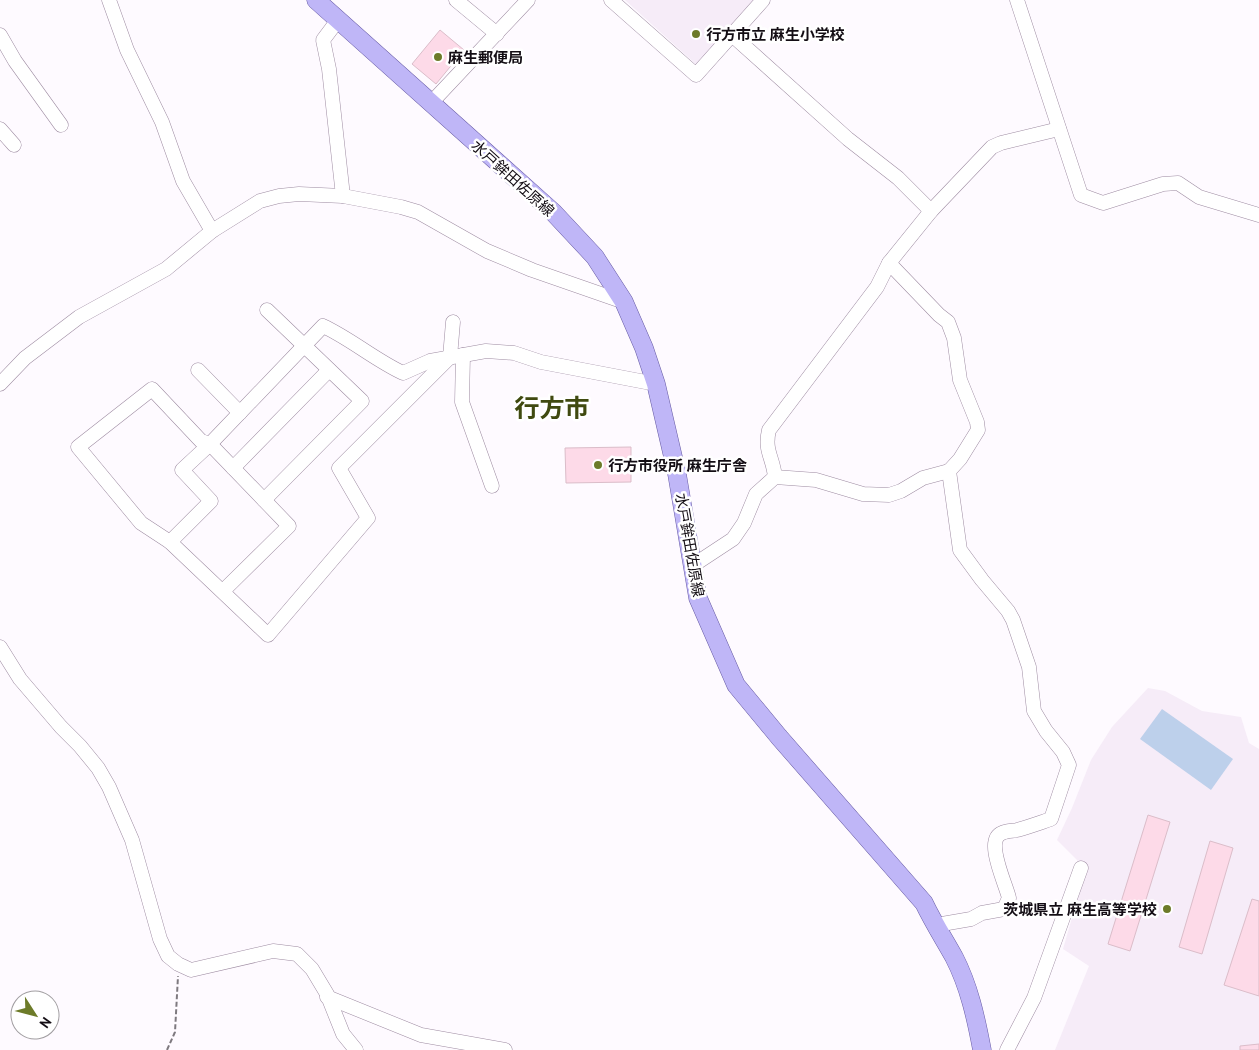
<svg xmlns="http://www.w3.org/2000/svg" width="1259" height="1050" font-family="'PT Sans','Noto Sans JP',sans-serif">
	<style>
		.built { fill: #f6ecf8 }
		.water { fill: #bdd0eb }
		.building { fill: #fddae8; stroke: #dbbdc9 }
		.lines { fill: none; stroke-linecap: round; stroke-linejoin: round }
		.minor-casing { stroke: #9e8ca2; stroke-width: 15 }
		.major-casing { stroke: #685ca4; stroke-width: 19 }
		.path { stroke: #7e797f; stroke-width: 2; stroke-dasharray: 5 2.5; stroke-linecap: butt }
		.minor { stroke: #fff; stroke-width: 14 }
		.major { stroke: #bfb6f7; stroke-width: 18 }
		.poi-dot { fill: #6d7b29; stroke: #fff; stroke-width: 2 }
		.labels { text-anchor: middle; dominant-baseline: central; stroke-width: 5; stroke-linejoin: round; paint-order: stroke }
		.poi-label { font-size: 15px; font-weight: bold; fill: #130d14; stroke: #fff; text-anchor: start }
		.street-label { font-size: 15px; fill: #130d14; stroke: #fff }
		.town-label { font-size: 25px; font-weight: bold; fill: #404a10; stroke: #fff }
	</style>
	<rect width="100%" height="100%" fill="#fefaff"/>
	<g class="built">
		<path d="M625,0H760L699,67Z"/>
		<path d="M1148,688L1165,691L1202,711L1241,717L1249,743L1259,749V1050H1055L1089,966L1063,949L1086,869L1057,840L1072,808L1091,760L1112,727Z"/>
	</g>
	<path class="water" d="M1162,709L1233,759L1211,790L1140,739Z"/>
	<g class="building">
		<path d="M440,30L464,50L436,84L412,64Z"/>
		<path d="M631,447V482L566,483L565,448Z"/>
		<path d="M1148,815L1170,822L1130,951L1108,944Z"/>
		<path d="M1210,841L1233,848L1202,954L1179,947Z"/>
		<path d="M1252,899L1259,901V996L1224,985Z"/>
		<path d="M1259,1044V1050H1240V1046Z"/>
	</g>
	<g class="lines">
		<defs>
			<g id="minor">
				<path d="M109,0L127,50L162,122L183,181L212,231"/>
				<path d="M456,0L497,34"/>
				<path d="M611,0L696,75L763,0"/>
				<path d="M1017,0L1081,195L1103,203L1163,184L1178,183L1199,197L1259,215"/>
				<path d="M338,20L323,40L329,69L343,196"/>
				<path d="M0,35L15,61L61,125"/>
				<path d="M732,35L848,139L898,178L931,211"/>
				<path d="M431,103L528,0"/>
				<path d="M0,129L14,145"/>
				<path d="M889,263L939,315L948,322L954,338L960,380L977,422L978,430L960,459L949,471L960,550L982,580L1008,611L1013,620L1029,667L1034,711L1046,731L1063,752L1069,765L1051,819C1039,823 1028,827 1017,830C1012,831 1006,831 1002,833C984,840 1006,884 1009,898L1004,909L982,913L971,919L942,924L936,929"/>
				<path d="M463,355L462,402L492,486"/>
				<path d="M198,370L240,413"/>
				<path d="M0,384L25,358L79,317L166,269L212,231L260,201L279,196L299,194L343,196L401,207L418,212L487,251L532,270L624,302"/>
				<path d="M233,468L329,370"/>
				<path d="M775,477C773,457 764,451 769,430L877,287L889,263L931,211L992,147L1001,143L1059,129"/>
				<path d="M264,500L362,401L267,310"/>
				<path d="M170,542L211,501L182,470L210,444L323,326C351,339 375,360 403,373L430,361L486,351L514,353L541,362L656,384"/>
				<path d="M692,566L733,539L744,523L756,494L775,477L816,480L863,494L889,495L901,491L923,478L949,471"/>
				<path d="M223,591L289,526L210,444L201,441L152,389L78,447L141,523L170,542L268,635L368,518L339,468L450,357L453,322"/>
				<path d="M0,647L20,679L61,727L80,746L98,768L109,787L132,840L160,939L168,956L178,964L191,970L273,951L297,954L312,969L327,994L343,1034L356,1050"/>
				<path d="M327,997L421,1035L505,1050"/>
				<path d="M1007,1050L1034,998L1081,868"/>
			</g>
			<path id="major" d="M316,0L553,212L595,257L624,302L644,348L656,384L677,474L698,598L736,685L779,737L924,903C933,922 944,939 954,957C969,986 976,1018 982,1050"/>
		</defs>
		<use href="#minor" class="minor-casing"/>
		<use href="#major" class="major-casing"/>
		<path class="path" d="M167,1050L175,1032L178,976"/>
		<use href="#minor" class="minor"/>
		<use href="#major" class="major"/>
	</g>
	<g class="poi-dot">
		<circle cx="696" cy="34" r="5"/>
		<circle cx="438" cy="57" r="5"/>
		<circle cx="598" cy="465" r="5"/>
		<circle cx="1167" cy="909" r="5"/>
	</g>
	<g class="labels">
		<g class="poi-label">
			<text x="706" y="34">行方市立 麻生小学校</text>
			<text x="448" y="57">麻生郵便局</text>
			<text x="608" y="465">行方市役所 麻生庁舎</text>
			<text x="1157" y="909" text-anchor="end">茨城県立 麻生高等学校</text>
		</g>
		<g class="street-label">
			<text transform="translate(513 178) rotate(42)">水戸鉾田佐原線</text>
			<text transform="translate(690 545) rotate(80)">水戸鉾田佐原線</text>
		</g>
		<g class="town-label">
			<text x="552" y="408">行方市</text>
		</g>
	</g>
	<g transform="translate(35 1015) rotate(126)"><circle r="24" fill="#ffffff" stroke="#a19ea1"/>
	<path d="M0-4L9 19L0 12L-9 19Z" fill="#6d7b29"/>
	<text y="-8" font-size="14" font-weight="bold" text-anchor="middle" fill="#130d14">N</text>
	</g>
</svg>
